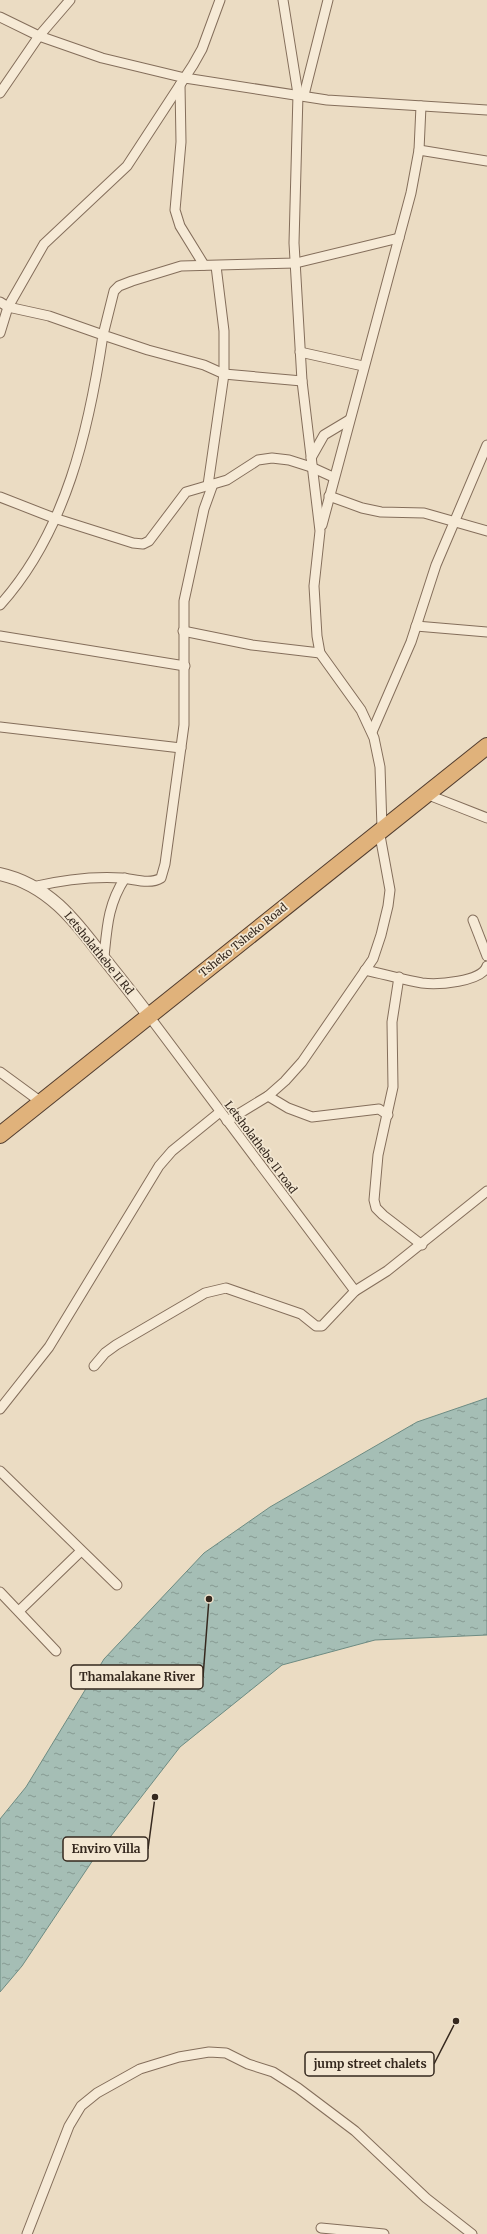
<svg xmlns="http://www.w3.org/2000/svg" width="487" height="2234" font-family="Merriweather,serif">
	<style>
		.water { fill: url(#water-ripples); stroke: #6d8b82 }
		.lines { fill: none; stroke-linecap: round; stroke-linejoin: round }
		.minor-casing { stroke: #846e5b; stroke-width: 11 }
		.tertiary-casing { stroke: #846e5b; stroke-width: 14 }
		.trunk-casing { stroke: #523d2f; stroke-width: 18 }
		.minor { stroke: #f6ead6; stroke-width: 9 }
		.tertiary { stroke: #f6ead6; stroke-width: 12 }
		.trunk { stroke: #e0b27b; stroke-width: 16 }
		.labels { text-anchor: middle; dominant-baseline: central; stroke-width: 3.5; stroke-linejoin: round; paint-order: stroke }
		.street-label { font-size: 11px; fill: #35281e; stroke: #f3e7d2 }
		.leader { fill: none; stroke: #35281e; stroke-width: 1.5 }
		.callout-dot { fill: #35281e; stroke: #f3e7d2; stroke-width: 1.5 }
		.callout { fill: #f3e7d2; stroke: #35281e; stroke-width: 1.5 }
		.callout-label { font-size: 12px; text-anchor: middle; font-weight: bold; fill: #35281e }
	</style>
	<defs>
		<pattern id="water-ripples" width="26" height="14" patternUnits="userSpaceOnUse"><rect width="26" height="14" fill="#a5beb5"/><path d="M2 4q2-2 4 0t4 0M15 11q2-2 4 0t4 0" fill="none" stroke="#879a93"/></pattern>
	</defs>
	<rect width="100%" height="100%" fill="#ebdcc3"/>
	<path class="water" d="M487,1398V1635L375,1640L282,1665L180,1747L97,1854L22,1966L0,1992V1819L26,1787L104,1659L204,1553L270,1507L417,1422Z"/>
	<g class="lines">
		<defs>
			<g id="minor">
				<path d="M283,0L298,94L294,243L302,381L320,531L314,586L317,636L320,653L361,710L374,738L380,767L382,828"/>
				<path d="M0,17L39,36L102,58L185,78L327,100L487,110"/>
				<path d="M180,85L181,142L175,210L180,226L204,265"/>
				<path d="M0,93L39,36L70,0"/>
				<path d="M304,95L328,0"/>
				<path d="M419,150L421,106"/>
				<path d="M0,302L8,307L44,244L127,166L193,65L202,49L220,0"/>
				<path d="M0,333L8,307L49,316L103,335C89,429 66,532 0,605"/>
				<path d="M300,352L363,366"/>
				<path d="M302,381L224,374L204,365L148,350L103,335L114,291L119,286L132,281L181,266L296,263L399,238"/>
				<path d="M311,458L324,435L349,420"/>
				<path d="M208,485L224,374V331L216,266"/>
				<path d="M329,496L362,508L381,512L424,513L487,531"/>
				<path d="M0,497L54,518L133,543L143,544L149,541L186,492L227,480L258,460L272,458L289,460L311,467L333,477"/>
				<path d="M322,525L411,193L419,150L487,161"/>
				<path d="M416,626L487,632"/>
				<path d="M183,631L252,645L320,653"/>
				<path d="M0,636L185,666"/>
				<path d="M0,727L181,748"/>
				<path d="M372,732L411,642L436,565L487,445"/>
				<path d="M426,794L487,818"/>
				<path d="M32,887C62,880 91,876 122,878C134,879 150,885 161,878L165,864L184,725V601L204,509L213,484"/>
				<path d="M473,920L487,956"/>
				<path d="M104,957C107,927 108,904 125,878"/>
				<path d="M365,970C384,974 403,980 422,983C437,985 482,982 487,966"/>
				<path d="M399,977L392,1022L393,1087L378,1155L374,1200L376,1208L383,1215L422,1245"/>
				<path d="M149,1016L355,1291"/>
				<path d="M0,1072L41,1102"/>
				<path d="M268,1096L288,1108L312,1117L379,1109L388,1115"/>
				<path d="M227,1121L268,1096L285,1081L302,1062L373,959L381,935L388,906L390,890L379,830"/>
				<path d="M94,1366L105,1353L116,1345L205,1293L226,1288L301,1314L316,1326H322L355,1291L387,1271L487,1191"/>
				<path d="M0,1409L49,1347L159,1166L172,1151L220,1112"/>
				<path d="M0,1471L117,1585"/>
				<path d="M0,1592L56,1651"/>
				<path d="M19,1611L81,1551"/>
				<path d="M321,2228L384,2234"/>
				<path d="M27,2234L69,2126L81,2106L97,2093L140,2069L179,2057L209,2052L226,2053L248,2064L273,2072L298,2088L355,2131L426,2198L472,2234"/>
			</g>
			<path id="tertiary" d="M0,874C47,884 75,920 102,956C118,976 134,996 149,1016"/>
			<path id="trunk" d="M0,1135L487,746"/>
		</defs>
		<use href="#minor" class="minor-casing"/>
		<use href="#tertiary" class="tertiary-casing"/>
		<use href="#trunk" class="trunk-casing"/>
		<use href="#minor" class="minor"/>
		<use href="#tertiary" class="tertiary"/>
		<use href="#trunk" class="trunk"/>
	</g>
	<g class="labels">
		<g class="street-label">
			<text transform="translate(243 940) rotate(-39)">Tsheko Tsheko Road</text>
			<text transform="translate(99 953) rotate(51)">Letsholathebe II Rd</text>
			<text transform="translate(261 1147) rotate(53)">Letsholathebe II road</text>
		</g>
	</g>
	<path class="leader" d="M209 1599L203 1677M155 1797L148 1849M456 2021L434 2064"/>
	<g class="callout-dot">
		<circle cx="209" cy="1599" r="4"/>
		<circle cx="155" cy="1797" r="4"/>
		<circle cx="456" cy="2021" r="4"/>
	</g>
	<g class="callout">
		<rect x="71" y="1665" width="132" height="24" rx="4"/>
		<rect x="63" y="1837" width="85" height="24" rx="4"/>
		<rect x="305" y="2052" width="129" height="24" rx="4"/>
	</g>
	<g class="callout-label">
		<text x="137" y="1681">Thamalakane River</text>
		<text x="106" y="1853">Enviro Villa</text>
		<text x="370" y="2068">jump street chalets</text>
	</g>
</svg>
